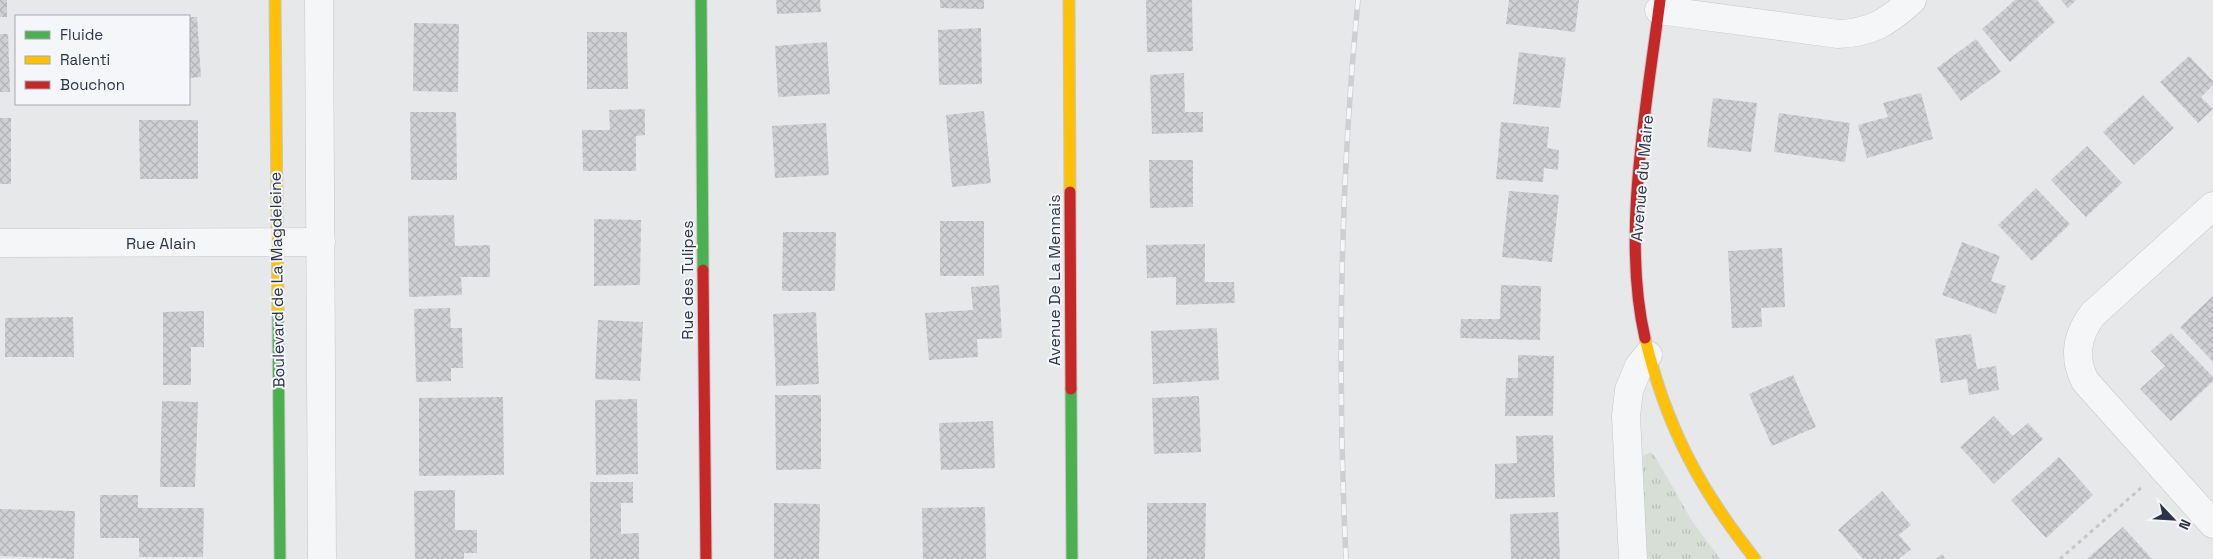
<svg xmlns="http://www.w3.org/2000/svg" width="2213" height="559" font-family="'Space Grotesk',sans-serif">
	<style>
		.grass { fill: url(#grass-tufts) }
		.building { fill: url(#building-cross-hatch) }
		.lines { fill: none; stroke-linecap: round; stroke-linejoin: round }
		.street-casing { stroke: #c4c6c8; stroke-width: 29 }
		.fast-casing { stroke: #c4c6c8; stroke-width: 13 }
		.slow-casing { stroke: #c4c6c8; stroke-width: 13 }
		.jam-casing { stroke: #c4c6c8; stroke-width: 13 }
		.path { stroke: #c5c6ca; stroke-width: 3; stroke-dasharray: 4 4; stroke-linecap: butt }
		.street { stroke: #f5f6f7; stroke-width: 28 }
		.fast { stroke: #4caf50; stroke-width: 11 }
		.slow { stroke: #ffc107; stroke-width: 11 }
		.jam { stroke: #c62828; stroke-width: 11 }
		.rail-casing { stroke: #cecfd2; stroke-width: 5.5 }
		.rail { stroke: #f4f6f9; stroke-width: 4; stroke-dasharray: 11; stroke-linecap: butt }
		.labels { text-anchor: middle; dominant-baseline: central; stroke-width: 4; stroke-linejoin: round; paint-order: stroke }
		.street-label { font-size: 16px; fill: #2b3445; stroke: #f4f6f9 }
	</style>
	<defs>
		<pattern id="grass-tufts" width="24" height="20" patternUnits="userSpaceOnUse" patternTransform="scale(1.25)"><rect width="24" height="20" fill="#d6ded6"/><path d="M3 7l-1-3M5 7V3M7 7l1-3M15 17l-1-3M17 17v-4M19 17l1-3" fill="none" stroke="#b8bfb9"/></pattern>
		<pattern id="building-cross-hatch" width="8" height="8" patternUnits="userSpaceOnUse" patternTransform="scale(1.25)"><rect width="8" height="8" fill="#ced0d3"/><path d="M0 0l8 8M0 8l8-8" fill="none" stroke="#b1b3b6"/></pattern>
	</defs>
	<rect width="100%" height="100%" fill="#e6e8ea"/>
	<path class="grass" d="M1651,452L1656,458L1692,521L1720,559H1647L1642,462L1643,456Z"/>
	<g class="building">
		<rect x="0" y="0" width="7" height="17"/>
		<path d="M776,0H820L821,12L777,14Z"/>
		<path d="M940,0H984V9L940,8Z"/>
		<path d="M1146,0H1192L1193,51L1147,52Z"/>
		<path d="M1509,0H1579L1575,32L1506,24Z"/>
		<path d="M2015,0H2037L2055,22L2010,62L1982,29Z"/>
		<path d="M2061,0H2076L2068,8Z"/>
		<path d="M189,17H197L201,77L189,78Z"/>
		<path d="M414,23L459,24L458,92L413,91Z"/>
		<path d="M981,28L982,84L939,85L938,30Z"/>
		<path d="M587,32H627L628,89H587Z"/>
		<path d="M0,34H8L10,92H0Z"/>
		<path d="M1976,39L2001,72L1961,101L1937,68Z"/>
		<path d="M827,42L830,94L778,97L775,46Z"/>
		<path d="M1519,52L1566,58L1560,108L1513,104Z"/>
		<path d="M2189,56L2213,81V85L2201,97L2213,109L2198,123L2160,82Z"/>
		<path d="M1184,73L1185,112H1203V132L1152,134L1150,75Z"/>
		<path d="M1921,93L1933,139L1867,158L1858,125L1888,117L1883,103Z"/>
		<path d="M2143,95L2174,128L2134,165L2103,132Z"/>
		<path d="M1713,98L1757,103L1751,152L1707,147Z"/>
		<path d="M645,109V135L636,136V171H583L582,130H610L609,110Z"/>
		<path d="M984,111L991,183L952,187L946,115Z"/>
		<path d="M410,112H456L457,180H411Z"/>
		<path d="M1779,113L1850,123L1845,162L1774,152Z"/>
		<rect x="0" y="118" width="11" height="66"/>
		<path d="M139,120H198V179H140Z"/>
		<path d="M1501,122L1549,127L1547,148L1559,150L1558,170L1544,168L1543,182L1496,179Z"/>
		<path d="M826,123L829,175L775,178L772,126Z"/>
		<path d="M2087,146L2122,183L2086,217L2051,180Z"/>
		<path d="M1149,160H1193V207L1150,208Z"/>
		<path d="M2036,188L2070,224L2032,261L1998,225Z"/>
		<path d="M1509,191L1559,195L1552,262L1502,257Z"/>
		<path d="M454,215L455,246L490,245V277H461L462,295L409,297L408,216Z"/>
		<path d="M594,219L641,220L640,285L594,286Z"/>
		<rect x="940" y="221" width="44" height="55"/>
		<path d="M783,232H836L835,291H782Z"/>
		<path d="M1962,242L2000,256L1991,281L2006,286L1996,314L1942,295Z"/>
		<path d="M1205,244V282H1234L1235,303L1176,305V277L1147,278L1146,245Z"/>
		<path d="M1782,248L1785,307L1761,308L1762,327L1732,328L1728,251Z"/>
		<path d="M999,285L1002,338L977,339L978,357L929,360L925,313L973,310L971,287Z"/>
		<path d="M1501,285L1541,286L1540,340L1460,338L1461,319H1500Z"/>
		<path d="M2213,296V362L2180,327Z"/>
		<path d="M450,308L451,328H462L463,368H451V381L416,382L414,309Z"/>
		<path d="M204,311V347H191V385H163V312Z"/>
		<path d="M816,312L819,384L776,386L773,314Z"/>
		<path d="M73,317L74,357H5V318Z"/>
		<path d="M598,320L643,322L640,381L595,379Z"/>
		<path d="M1217,328L1219,380L1153,384L1151,331Z"/>
		<path d="M2171,333L2213,377V381L2171,421L2140,389L2165,366L2151,351Z"/>
		<path d="M1971,334L1977,369L1996,366L1999,390L1969,395L1967,379L1941,383L1935,339Z"/>
		<path d="M1518,355L1554,356L1553,416H1505L1506,378H1518Z"/>
		<path d="M1793,375L1816,427L1772,446L1749,394Z"/>
		<path d="M775,395H821V469L776,470Z"/>
		<path d="M1199,396L1201,452L1154,454L1152,398Z"/>
		<path d="M503,397L504,475L419,476V398Z"/>
		<path d="M637,399L638,474L596,475L595,400Z"/>
		<path d="M162,401L198,402L195,487H160Z"/>
		<path d="M1994,416L2013,436L2028,423L2043,439L1994,484L1960,447Z"/>
		<path d="M993,421L995,468L941,470L939,423Z"/>
		<path d="M1553,435L1555,497L1495,499V464L1517,463L1516,436Z"/>
		<path d="M2059,457L2093,495L2046,538L2011,500Z"/>
		<path d="M590,482H633V503H621V534L639,533V559H590Z"/>
		<path d="M455,490V530H477V553H464V559H415L414,491Z"/>
		<path d="M1882,491L1911,525L1899,535L1911,549L1899,559H1863L1838,530Z"/>
		<path d="M100,495H138V508H204L203,557H139V538H100Z"/>
		<path d="M774,503L820,504L819,559H774Z"/>
		<path d="M1147,503H1206L1205,559H1147Z"/>
		<path d="M985,507L986,559H923L922,508Z"/>
		<path d="M0,509L75,511L74,559L0,556Z"/>
		<path d="M1558,512L1560,559H1511L1510,514Z"/>
		<path d="M2123,527L2152,559H2087Z"/>
		<path d="M1942,554L1946,559H1936Z"/>
	</g>
	<g class="lines">
		<defs>
			<g id="street">
				<path d="M319,0L322,559"/>
				<path d="M1659,10L1838,34C1871,33 1888,22 1912,0"/>
				<path d="M2213,206L2093,314C2077,335 2073,357 2085,381L2213,524"/>
				<path d="M0,243L321,242"/>
				<path d="M1633,559L1626,416L1629,390L1639,366L1648,355"/>
			</g>
			<g id="fast">
				<path d="M701,0L703,270"/>
				<path d="M278,311L280,559"/>
				<path d="M1071,389L1072,559"/>
			</g>
			<g id="slow">
				<path d="M275,0L278,311"/>
				<path d="M1069,0L1070,192"/>
				<path d="M1645,338C1666,426 1699,488 1755,559"/>
			</g>
			<g id="jam">
				<path d="M1070,192L1071,389"/>
				<path d="M703,270L706,559"/>
				<path d="M1645,338C1621,235 1647,104 1660,0"/>
			</g>
		</defs>
		<use href="#street" class="street-casing"/>
		<use href="#fast" class="fast-casing"/>
		<use href="#slow" class="slow-casing"/>
		<use href="#jam" class="jam-casing"/>
		<path class="path" d="M2060,559L2141,488"/>
		<use href="#street" class="street"/>
		<use href="#fast" class="fast"/>
		<use href="#slow" class="slow"/>
		<use href="#jam" class="jam"/>
		<defs>
			<path id="rail" d="M1346,559C1337,373 1340,185 1358,0"/>
		</defs>
		<use href="#rail" class="rail-casing"/>
		<use href="#rail" class="rail"/>
	</g>
	<g class="labels">
		<g class="street-label">
			<text transform="translate(1642 178) rotate(-85)">Avenue du Maire</text>
			<text x="161" y="243">Rue Alain</text>
			<text transform="translate(277 280) rotate(-91)">Boulevard de La Magdeleine</text>
			<text transform="translate(687 280) rotate(-90)">Rue des Tulipes</text>
			<text transform="translate(1054 280) rotate(-90)">Avenue De La Mennais</text>
		</g>
	</g>
	<rect x="15" y="15" width="175" height="90" fill="#f4f6f9" stroke="#a4a8b1"/>
	<rect x="25" y="31" width="25" height="8" fill="#4caf50" stroke="#a4a8b1"/>
	<text x="60" y="40" font-size="15" fill="#2b3445">Fluide</text>
	<rect x="25" y="56" width="25" height="8" fill="#ffc107" stroke="#a4a8b1"/>
	<text x="60" y="65" font-size="15" fill="#2b3445">Ralenti</text>
	<rect x="25" y="81" width="25" height="8" fill="#c62828" stroke="#a4a8b1"/>
	<text x="60" y="90" font-size="15" fill="#2b3445">Bouchon</text>
	<g transform="translate(2173 519) rotate(115)" stroke="#f4f6f9" stroke-width="4" paint-order="stroke">
	<path d="M0-4L9 19L0 12L-9 19Z" fill="#2b3445"/>
	<text y="-8" font-size="14" font-weight="bold" text-anchor="middle" fill="#2b3445">N</text>
	</g>
</svg>
